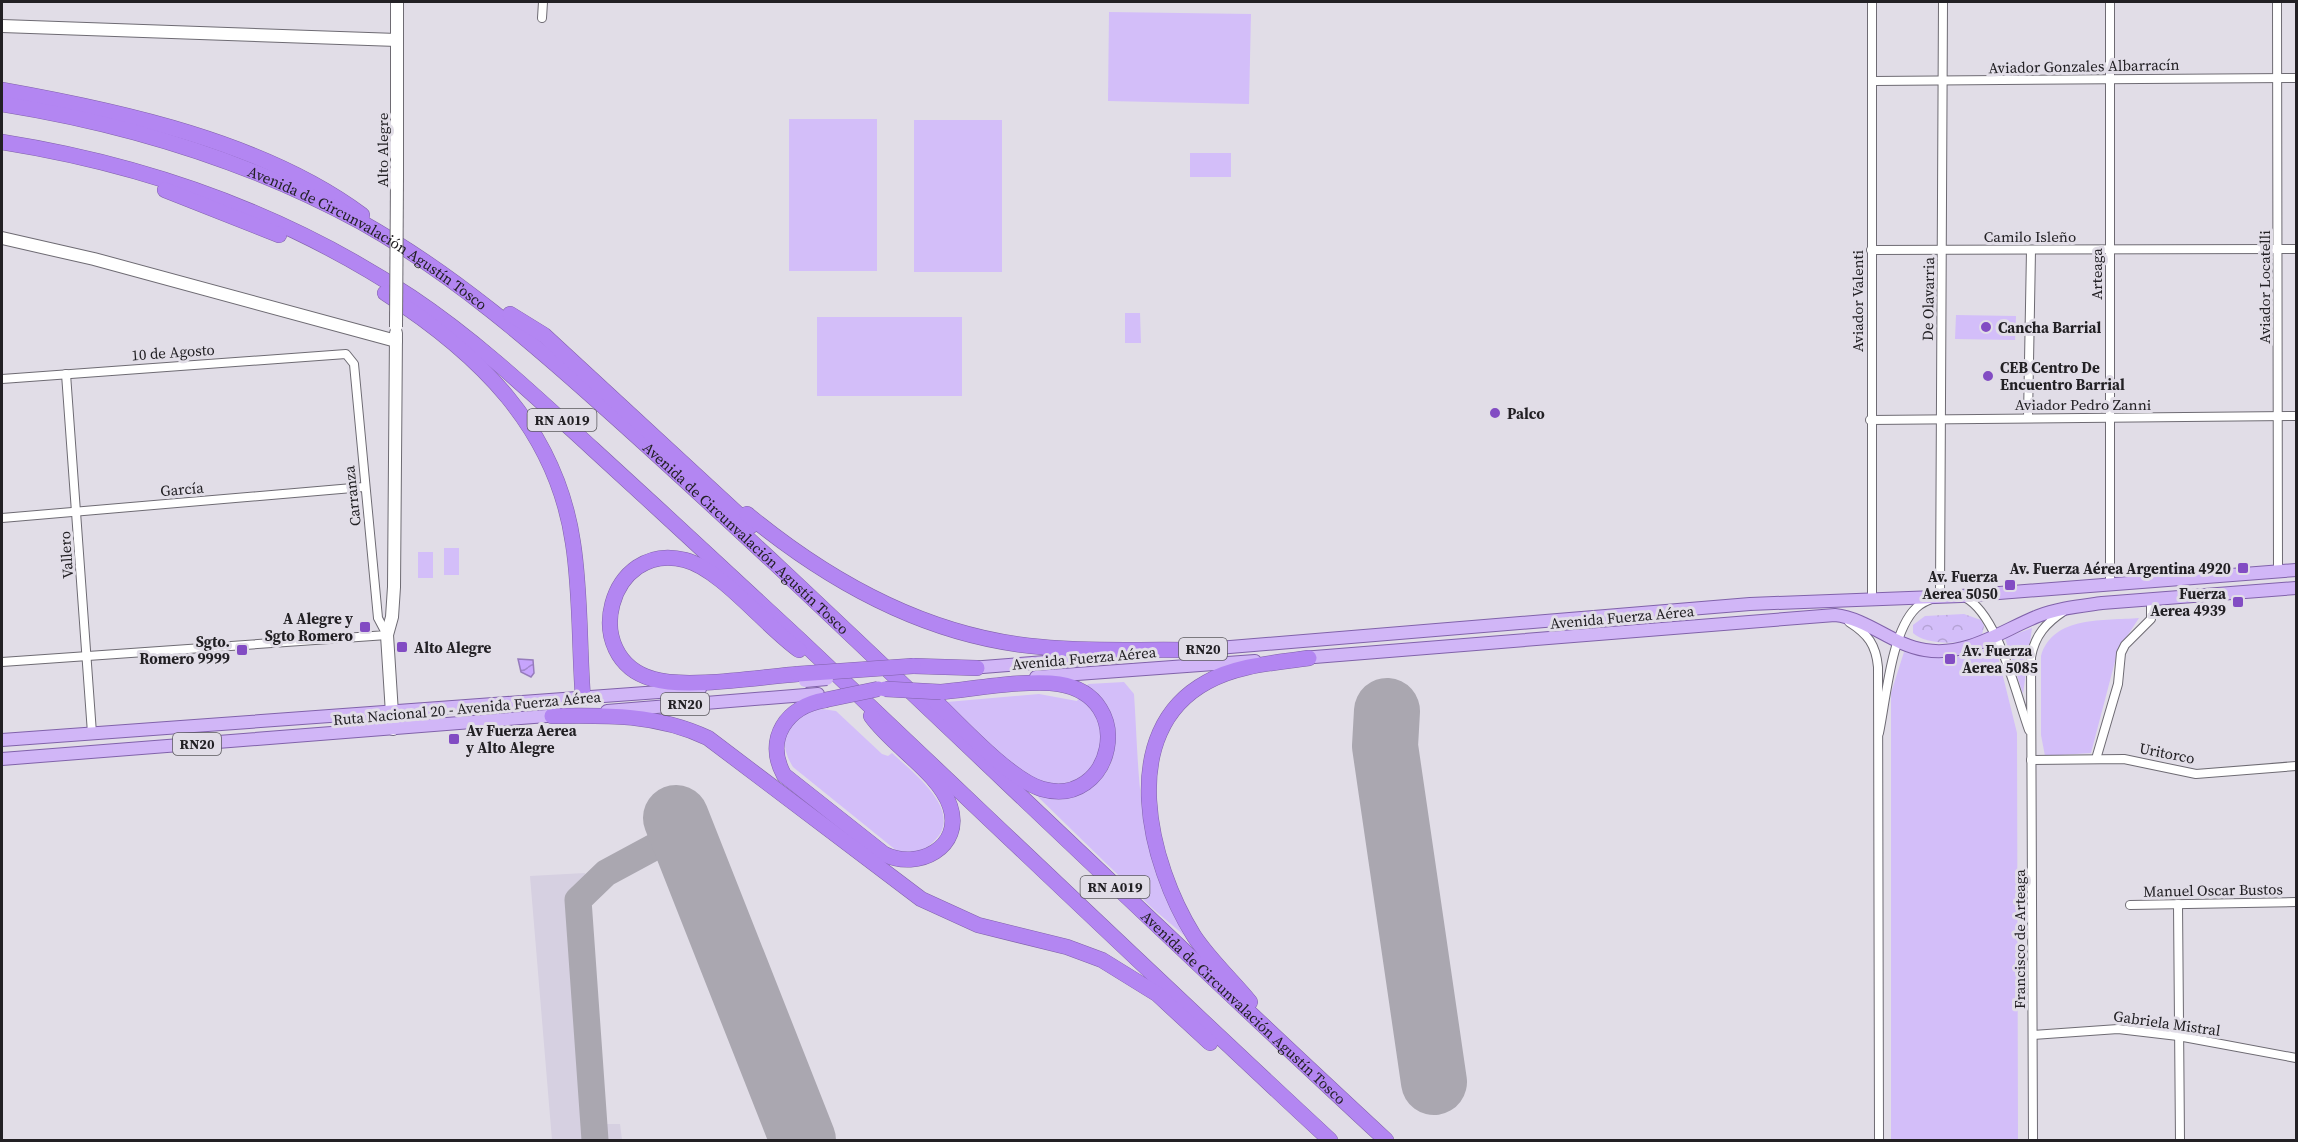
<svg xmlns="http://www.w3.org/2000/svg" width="2298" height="1142" font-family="'Source Serif 4',serif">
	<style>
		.built { fill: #d6d0e1 }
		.grass { fill: #d3bef9 }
		.park { fill: url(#park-crowns) }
		.water { fill: url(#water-waves); stroke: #967cbc; stroke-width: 1.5 }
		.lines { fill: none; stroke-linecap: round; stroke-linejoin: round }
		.taxiway { stroke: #aaa7b0; stroke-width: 27 }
		.runway { stroke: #aaa7b0; stroke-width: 66 }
		.street-casing { stroke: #6e6b73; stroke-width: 10 }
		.secondary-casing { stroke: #6e6b73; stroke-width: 14 }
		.primary-casing { stroke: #8062aa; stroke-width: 14 }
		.highway-casing { stroke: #8062aa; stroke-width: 16 }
		.street { stroke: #fff; stroke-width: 8 }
		.secondary { stroke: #fff; stroke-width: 12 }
		.primary { stroke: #d1b6f7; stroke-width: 12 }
		.highway { stroke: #b386f2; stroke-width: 15 }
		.secondary-bridge-casing { stroke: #6e6b73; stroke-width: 14; stroke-linecap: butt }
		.primary-bridge-casing { stroke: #8062aa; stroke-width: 14; stroke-linecap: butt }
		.highway-bridge-casing { stroke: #8062aa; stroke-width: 16; stroke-linecap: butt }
		.secondary-bridge { stroke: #fff; stroke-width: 12 }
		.primary-bridge { stroke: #d1b6f7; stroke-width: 12 }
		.highway-bridge { stroke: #b386f2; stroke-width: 15 }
		.poi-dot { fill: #824cc3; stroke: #e1dde7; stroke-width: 2 }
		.labels { text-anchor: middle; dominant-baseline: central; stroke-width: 6; stroke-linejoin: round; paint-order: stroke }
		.shield { fill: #e1dde7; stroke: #5b595e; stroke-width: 1.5 }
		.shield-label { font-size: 14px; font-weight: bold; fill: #222024 }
		.street-label { font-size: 15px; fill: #222024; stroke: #e1dde7 }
		.poi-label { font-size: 15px; font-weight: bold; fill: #222024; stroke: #e1dde7; text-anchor: start }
	</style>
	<defs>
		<pattern id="park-crowns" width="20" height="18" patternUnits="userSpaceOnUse" patternTransform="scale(1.5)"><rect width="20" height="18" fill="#d3bef9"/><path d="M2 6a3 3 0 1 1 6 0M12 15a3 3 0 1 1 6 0" fill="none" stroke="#b5a3d5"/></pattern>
		<pattern id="water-waves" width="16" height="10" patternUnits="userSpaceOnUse" patternTransform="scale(1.5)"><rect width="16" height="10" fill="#c7a4fd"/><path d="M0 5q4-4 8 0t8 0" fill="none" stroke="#a185cd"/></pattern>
	</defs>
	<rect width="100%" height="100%" fill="#e1dde7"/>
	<path class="built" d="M585,873L605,1124H620L622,1140H552L530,876Z"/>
	<g class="grass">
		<path d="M1109,12L1251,14L1249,104L1108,101Z"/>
		<rect x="789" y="119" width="88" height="152"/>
		<rect x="914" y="120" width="88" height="152"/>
		<rect x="1190" y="153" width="41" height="24"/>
		<path d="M1125,313H1140L1141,343H1125Z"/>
		<path d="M1956,315L2016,316L2015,340L1955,339Z"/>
		<rect x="817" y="317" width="145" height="79"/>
		<rect x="444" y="548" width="15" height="27"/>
		<rect x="418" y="552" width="15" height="26"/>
		<path d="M2139,618L2118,650L2091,753L2045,756L2041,735V656C2053,615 2105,621 2139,618Z"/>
		<path d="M2032,628L2023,694L2005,638Z"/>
		<path d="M1995,644L2017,733L2018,1140H1891V693L1904,652C1934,659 1967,662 1995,644Z"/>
		<path d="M1124,682L1134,694C1140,784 1136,853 1186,932L1185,936L1152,908L1033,792C1051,790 1072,791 1089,786C1115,778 1120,736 1111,716C1106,706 1094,696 1086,688L1088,684Z"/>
		<path d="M1039,694L1077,701L1079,698C1090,707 1103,720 1104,735C1104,765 1075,790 1045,783C1012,775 972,726 947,702Z"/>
		<path d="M815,708L836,711L882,754L888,756L892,753C912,772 968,813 932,843C921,853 911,854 897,851L793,767C775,737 788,723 815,708Z"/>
	</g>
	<path class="park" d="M1964,614L1981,620L1984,626L1982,635C1968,645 1926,646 1913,633V625L1925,616Z"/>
	<path class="water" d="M518,659L533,660L534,673L531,677L521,672Z"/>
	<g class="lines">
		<path class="taxiway" d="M595,1140L578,900L606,873L682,832"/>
		<g class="runway">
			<path d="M1387,711L1385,746L1434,1082"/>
			<path d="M676,818L803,1140"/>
		</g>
		<defs>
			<g id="street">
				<path d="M2110,2V583"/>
				<path d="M2277,2L2278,572"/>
				<path d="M542,18L543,2"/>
				<path d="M1873,81L2296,78"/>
				<path d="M1871,250L2296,249"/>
				<path d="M66,374L92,733"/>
				<path d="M2,379L346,354L354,364L378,618L387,635L2,662"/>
				<path d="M2028,418L2031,250"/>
				<path d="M1870,420L2296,416"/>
				<path d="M2,518L364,487"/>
				<path d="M1964,597C1998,613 2016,695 2029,730"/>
				<path d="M1872,600V2"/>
				<path d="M1849,622C1868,634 1876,645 1878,667L1879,1140"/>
				<path d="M1879,733C1886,700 1891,632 1916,608C1923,601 1931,599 1940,596L1943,2"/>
				<path d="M2096,759L2118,684L2121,653L2125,645L2151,619V599"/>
				<path d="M2031,760L2124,759L2196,774L2296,766"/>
				<path d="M2178,904L2180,1140"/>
				<path d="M2130,905L2296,902"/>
				<path d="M2033,1035L2118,1029L2178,1036L2296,1058"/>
				<path d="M2033,1140L2031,657C2035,635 2046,623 2064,611"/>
			</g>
			<g id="secondary">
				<path d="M397,2V178"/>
				<path d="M2,26L397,40"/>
				<path d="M2,238L94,259L396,341"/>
				<path d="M393,729L387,635L392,617L394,587L396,333"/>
			</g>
			<g id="primary">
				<path d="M1182,651L1750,604L1961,596L2296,570"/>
				<path d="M1302,658L1835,615C1869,619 1892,645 1925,650C1967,657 2001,631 2038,616C2058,608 2081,606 2102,603L2296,588"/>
				<path d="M970,668L1120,656"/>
				<path d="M1036,677L1255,661"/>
				<path d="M607,711L818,694"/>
				<path d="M2,740L700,689"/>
				<path d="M2,759L560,715"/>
			</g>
			<g id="highway">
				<path d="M2,90C120,111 264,142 362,215"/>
				<path id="s1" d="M2,104C127,124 249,161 361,222C454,274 534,344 613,415C670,466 726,518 782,570C984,760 1183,952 1386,1140"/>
				<path d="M2,142C147,165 288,215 411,297C477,341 535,396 593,449C662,512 731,576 799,639C976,806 1152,975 1330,1140"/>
				<path d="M165,190L279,235"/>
				<path d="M385,293C478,353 556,427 573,543C581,594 579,647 583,698"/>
				<path d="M510,314L544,335L751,526"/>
				<path d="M747,514C832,584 930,638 1042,647C1091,652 1140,649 1189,650"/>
				<path d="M913,666L977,668"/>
				<path d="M798,674C761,677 686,689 653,679C578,658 609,540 685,560C721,569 766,627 799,650"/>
				<path d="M927,693C954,718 1008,779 1042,789C1112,809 1139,697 1059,684C1030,679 973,689 941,692"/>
				<path d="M825,700C787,706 764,739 784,775L884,854C918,871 964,847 950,806C939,773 892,746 871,716"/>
				<path d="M552,716C607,715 657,714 708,738L921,899L978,925L1067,947L1102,960L1157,994L1210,1043"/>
				<path d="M1250,1002C1232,980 1210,960 1194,936C1149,864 1115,732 1207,682C1237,665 1275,663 1309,658"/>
			</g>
		</defs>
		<use href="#street" class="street-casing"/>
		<use href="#secondary" class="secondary-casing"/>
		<use href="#primary" class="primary-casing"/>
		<use href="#highway" class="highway-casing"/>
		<use href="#street" class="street"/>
		<use href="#secondary" class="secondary"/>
		<use href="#primary" class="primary"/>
		<use href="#highway" class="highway"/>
		<defs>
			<path id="secondary-bridge" d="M396,327L397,178"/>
			<path id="primary-bridge" d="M805,681L827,679"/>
			<g id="highway-bridge">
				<path d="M798,674L913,666"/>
				<path d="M885,689L941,692"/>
				<path d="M825,700L878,689"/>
			</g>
		</defs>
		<use href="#secondary-bridge" class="secondary-bridge-casing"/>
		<use href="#primary-bridge" class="primary-bridge-casing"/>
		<use href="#highway-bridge" class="highway-bridge-casing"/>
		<use href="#secondary-bridge" class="secondary-bridge"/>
		<use href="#primary-bridge" class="primary-bridge"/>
		<use href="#highway-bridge" class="highway-bridge"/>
	</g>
	<g class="poi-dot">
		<circle cx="1986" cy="327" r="6"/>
		<circle cx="1988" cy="376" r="6"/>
		<circle cx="1495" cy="413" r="6"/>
		<rect x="2237" y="562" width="12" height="12" rx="3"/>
		<rect x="2004" y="579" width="12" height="12" rx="3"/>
		<rect x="2232" y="596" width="12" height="12" rx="3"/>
		<rect x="359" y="621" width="12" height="12" rx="3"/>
		<rect x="396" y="641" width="12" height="12" rx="3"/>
		<rect x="236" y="644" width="12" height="12" rx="3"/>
		<rect x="1944" y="653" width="12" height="12" rx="3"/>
		<rect x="448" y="733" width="12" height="12" rx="3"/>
	</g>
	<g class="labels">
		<g class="shield">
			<rect x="527.5" y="409" width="69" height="22" rx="4.5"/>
			<rect x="1179" y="638" width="48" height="22" rx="4.5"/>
			<rect x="661" y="693" width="48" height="22" rx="4.5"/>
			<rect x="173" y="733" width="48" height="22" rx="4.5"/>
			<rect x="1080.5" y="876" width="69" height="22" rx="4.5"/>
		</g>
		<g class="shield-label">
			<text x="562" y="420">RN A019</text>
			<text x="1203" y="649">RN20</text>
			<text x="685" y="704">RN20</text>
			<text x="197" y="744">RN20</text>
			<text x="1115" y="887">RN A019</text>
		</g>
		<g class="street-label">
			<text transform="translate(2084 66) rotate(-1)">Aviador Gonzales Albarracín</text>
			<text transform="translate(382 150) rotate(-90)">Alto Alegre</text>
			<text x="2030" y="236">Camilo Isleño</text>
			<text stroke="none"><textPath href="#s1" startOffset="393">Avenida de Circunvalación Agustín Tosco</textPath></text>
			<text transform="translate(2096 274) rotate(-90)">Arteaga</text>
			<text transform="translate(2264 287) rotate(-90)">Aviador Locatelli</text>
			<text transform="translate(1928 299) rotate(-89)">De Olavarria</text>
			<text transform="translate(1857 301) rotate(-90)">Aviador Valenti</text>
			<text transform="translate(173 352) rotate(-4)">10 de Agosto</text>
			<text x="2083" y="404">Aviador Pedro Zanni</text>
			<text transform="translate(182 489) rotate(-5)">García</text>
			<text transform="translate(352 496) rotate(-96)">Carranza</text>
			<text stroke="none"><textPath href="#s1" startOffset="879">Avenida de Circunvalación Agustín Tosco</textPath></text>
			<text transform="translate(66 555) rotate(-94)">Vallero</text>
			<text transform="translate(1622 617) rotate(-5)">Avenida Fuerza Aérea</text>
			<text transform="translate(1084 658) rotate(-5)">Avenida Fuerza Aérea</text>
			<text transform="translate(467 708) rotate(-5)">Ruta Nacional 20 - Avenida Fuerza Aérea</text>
			<text transform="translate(2167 753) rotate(11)">Uritorco</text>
			<text transform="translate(2213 890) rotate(-1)">Manuel Oscar Bustos</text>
			<text transform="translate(2019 939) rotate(-90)">Francisco de Arteaga</text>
			<text stroke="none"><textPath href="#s1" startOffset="1563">Avenida de Circunvalación Agustín Tosco</textPath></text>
			<text transform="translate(2167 1023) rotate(8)">Gabriela Mistral</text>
		</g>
		<g class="poi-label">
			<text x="1998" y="327">Cancha Barrial</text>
			<text x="2000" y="367">CEB Centro De<tspan x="2000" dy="17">Encuentro Barrial</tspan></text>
			<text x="1507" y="413">Palco</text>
			<text x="2231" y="568" text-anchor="end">Av. Fuerza Aérea Argentina 4920</text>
			<text x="1998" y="576" text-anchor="end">Av. Fuerza<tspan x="1998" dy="17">Aerea 5050</tspan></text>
			<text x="2226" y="593" text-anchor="end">Fuerza<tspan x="2226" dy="17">Aerea 4939</tspan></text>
			<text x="353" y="618" text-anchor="end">A Alegre y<tspan x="353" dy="17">Sgto Romero</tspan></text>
			<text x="230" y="641" text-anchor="end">Sgto.<tspan x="230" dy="17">Romero 9999</tspan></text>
			<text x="414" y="647">Alto Alegre</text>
			<text x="1962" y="650">Av. Fuerza<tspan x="1962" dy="17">Aerea 5085</tspan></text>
			<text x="466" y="730">Av Fuerza Aerea<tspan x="466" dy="17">y Alto Alegre</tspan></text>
		</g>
	</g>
	<rect width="2298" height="1142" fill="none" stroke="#222024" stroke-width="6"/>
</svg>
